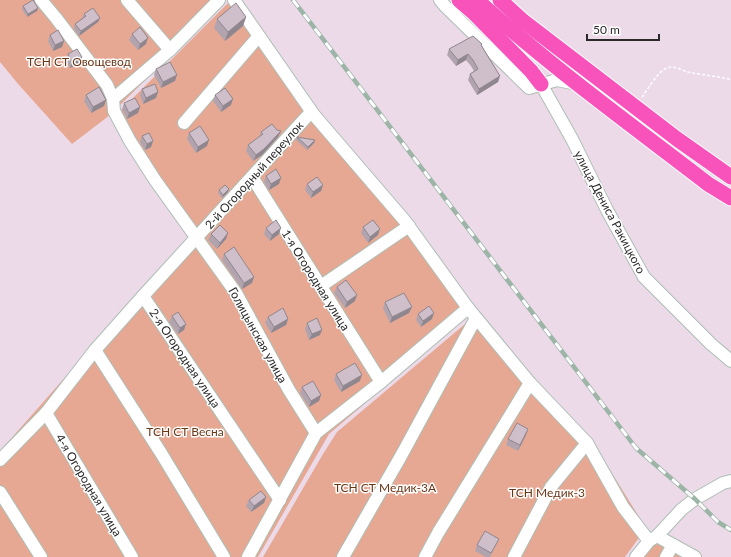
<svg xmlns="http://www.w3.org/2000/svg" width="731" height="557" font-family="Lato,sans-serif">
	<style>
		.green { fill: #e6a893 }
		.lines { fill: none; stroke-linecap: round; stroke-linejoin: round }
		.minor-casing { stroke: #aebeb4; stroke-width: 14 }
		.major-casing { stroke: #fff; stroke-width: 17 }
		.path { stroke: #fff; stroke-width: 1.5; stroke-dasharray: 3 2; stroke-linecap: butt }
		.minor { stroke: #fff; stroke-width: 12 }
		.major { stroke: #f853bb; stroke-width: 15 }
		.rail-casing { stroke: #9cb5a7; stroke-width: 4.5 }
		.rail { stroke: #fff; stroke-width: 3; stroke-dasharray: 9; stroke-linecap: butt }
		.wall { fill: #b1a4af }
		.shaded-wall { fill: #90868e }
		.building { fill: #cebfcb; stroke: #90868e }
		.labels { text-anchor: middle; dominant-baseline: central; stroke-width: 3; stroke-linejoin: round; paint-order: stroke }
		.park-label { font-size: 12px; fill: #693616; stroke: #fff }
		.street-label { font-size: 12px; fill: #292929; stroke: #fff }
	</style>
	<rect width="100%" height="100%" fill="#ecdae9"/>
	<g class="green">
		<path d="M0,0H226L110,115L72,144L19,85L0,62Z"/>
		<path d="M228,3L316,123L410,233L469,315L329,434L258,557H0V451L188,238L112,119Z"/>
		<path d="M478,313L531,379L426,557H263L323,454L337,432Z"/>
		<path d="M537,383L590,438L646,528L625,557H430L444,533Z"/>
		<path d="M648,533L690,557H635Z"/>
	</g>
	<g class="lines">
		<defs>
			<g id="minor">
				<path d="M41,0L56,18L107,85L113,99L114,111L130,141L155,180L236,293L289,390L316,433"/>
				<path d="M127,0L170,50"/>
				<path d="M234,0L314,115L405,221L468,308L530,383L587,443L623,507L649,541"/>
				<path d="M440,0L445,6L529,88L557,80L577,84"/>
				<path d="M541,84L572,139L607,210L644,277L711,344L731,361"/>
				<path d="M113,99L170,50L219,0"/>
				<path d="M184,123L259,36"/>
				<path d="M252,177L381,382"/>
				<path d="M321,286L409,226"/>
				<path d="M143,296L280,500"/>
				<path d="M95,350L161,453L224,557"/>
				<path d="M46,413L132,557"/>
				<path d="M0,460L46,413L95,350L143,296L311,112"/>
				<path d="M0,492L41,557"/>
				<path d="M657,536L695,557"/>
				<path d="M248,557L316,433L381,382L468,308"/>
				<path d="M343,557L401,456L476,318"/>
				<path d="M425,557L438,533L530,383"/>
				<path d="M514,557L551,487L587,443"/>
				<path d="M636,557L649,541L657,536L682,509L695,499L723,483L731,481"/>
				<path d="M666,557L673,545"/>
			</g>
			<g id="major">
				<path d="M459,0L474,13L531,71L541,84"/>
				<path d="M477,0C550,66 630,124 708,184L731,198"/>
				<path d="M500,0L523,21L677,139L731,177"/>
			</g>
		</defs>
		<use href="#minor" class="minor-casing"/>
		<use href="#major" class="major-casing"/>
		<path class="path" d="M642,97C648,89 658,71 667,68C674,65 681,70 688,72C701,75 715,76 729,79L731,80"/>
		<use href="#minor" class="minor"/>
		<use href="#major" class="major"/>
		<defs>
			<path id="rail" d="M293,0L636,448L695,499L718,522L731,530"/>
		</defs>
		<use href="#rail" class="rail-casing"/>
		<use href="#rail" class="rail"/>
	</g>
	<g class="wall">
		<path d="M23,6L37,11L27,17L22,9Z"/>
		<path d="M84,14L100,18L98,22L79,36L74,29L75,24L82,19Z"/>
		<path d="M246,17L243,26L225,41L214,28L217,19Z"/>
		<path d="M132,34L146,44L138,50L129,40Z"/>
		<path d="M50,35L64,41L62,47L53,51L48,41Z"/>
		<path d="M482,46L500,76L498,82L477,95L468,80L470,74L474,71L471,66L466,60L456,66L447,55L449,49Z"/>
		<path d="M68,54L82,57L80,63L70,68L66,60Z"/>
		<path d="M156,69L175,81L161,88L154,75Z"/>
		<path d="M142,89L158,92L156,98L143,104L140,95Z"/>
		<path d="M86,95L106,100L104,106L91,113L84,101Z"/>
		<path d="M215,95L231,105L221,112L213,101Z"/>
		<path d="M124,103L140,107L138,113L127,119L122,109Z"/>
		<path d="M277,130L281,131L278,137L262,155L253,161L246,151L248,145L259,137L261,132Z"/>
		<path d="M189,133L207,146L196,153L187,139Z"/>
		<path d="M142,136L153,141L151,147L145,150L140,142Z"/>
		<path d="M297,137L314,143L307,150L296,140Z"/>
		<path d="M266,176L279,184L269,190L264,182Z"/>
		<path d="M307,184L323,185L321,191L311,198L305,190Z"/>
		<path d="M229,189L228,192L222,198L218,193L219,190Z"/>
		<path d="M363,227L378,235L368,243L361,233Z"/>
		<path d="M266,228L279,234L270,241L264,234Z"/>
		<path d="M228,233L226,239L217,249L208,240L211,234Z"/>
		<path d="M224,254L254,277L252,283L242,289L222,260Z"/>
		<path d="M337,287L355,301L345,308L334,293Z"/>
		<path d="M385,302L412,307L409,313L390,323L383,308Z"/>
		<path d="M418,314L432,319L421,327L416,320Z"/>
		<path d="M172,316L186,324L184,330L178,334L169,322Z"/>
		<path d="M268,317L288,319L286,325L271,333L265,323Z"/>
		<path d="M307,323L320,335L309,340L305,329Z"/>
		<path d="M336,374L360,381L341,392L334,380Z"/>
		<path d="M302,387L321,395L319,401L309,407L300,393Z"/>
		<path d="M526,435L518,451L506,445L508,439Z"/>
		<path d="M266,497L264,503L251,512L246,506L249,500Z"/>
		<path d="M477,545H496L490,557H486L475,551Z"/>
	</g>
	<g class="shaded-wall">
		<path d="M38,8L37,11L27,17L28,14Z"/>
		<path d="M246,17L243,26L225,41L228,32Z"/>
		<path d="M100,18L98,22L79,36L81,31Z"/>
		<path d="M148,38L146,44L138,50L140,44Z"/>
		<path d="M64,41L62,47L53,51L55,45Z"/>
		<path d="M468,54L466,60L456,66L458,60Z"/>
		<path d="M82,57L80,63L70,68L72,62Z"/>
		<path d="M177,75L175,81L161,88L163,82Z"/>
		<path d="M500,76L498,82L477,95L479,89Z"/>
		<path d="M158,92L156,98L143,104L146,98Z"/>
		<path d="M233,99L231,105L221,112L223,106Z"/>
		<path d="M106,100L104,106L91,113L93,107Z"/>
		<path d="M140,107L138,113L127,119L129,113Z"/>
		<path d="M281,131L278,137L262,155L253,161L256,155Z"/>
		<path d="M209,140L207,146L196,153L198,147Z"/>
		<path d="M315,140L314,143L307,150L308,147Z"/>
		<path d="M153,141L151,147L145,150L147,144Z"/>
		<path d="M281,178L279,184L269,190L271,184Z"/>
		<path d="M323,185L321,191L311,198L313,192Z"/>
		<path d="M229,189L228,192L222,198L223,195Z"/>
		<path d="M281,228L279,234L270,241L272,235Z"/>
		<path d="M380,229L378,235L368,243L370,237Z"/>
		<path d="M228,233L226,239L217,249L220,243Z"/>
		<path d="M254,277L252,283L242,289L244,283Z"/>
		<path d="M357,295L355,301L345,308L347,302Z"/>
		<path d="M412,307L409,313L390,323L392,317Z"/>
		<path d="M434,313L432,319L421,327L423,321Z"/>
		<path d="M288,319L286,325L271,333L274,327Z"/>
		<path d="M186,324L184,330L178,334L180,328Z"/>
		<path d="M322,330L320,335L309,340L312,334Z"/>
		<path d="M362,375L360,381L341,392L343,386Z"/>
		<path d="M321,395L319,401L309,407L311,401Z"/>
		<path d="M528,429L526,435L518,451L520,445Z"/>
		<path d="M266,497L264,503L251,512L254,506Z"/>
	</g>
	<g class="building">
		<path d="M33,0L38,8L28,14L23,6Z"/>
		<path d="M236,3L246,17L228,32L217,19Z"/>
		<path d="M93,8L100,18L81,31L75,24L86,16L84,14Z"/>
		<path d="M140,27L148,38L140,44L132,34Z"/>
		<path d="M58,30L64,41L55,45L50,35Z"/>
		<path d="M473,36L482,44L481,45L500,76L479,89L470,74L478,69L473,60L468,54L458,60L449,49Z"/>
		<path d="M77,49L82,57L72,62L68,54Z"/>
		<path d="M170,62L177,75L163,82L156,69Z"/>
		<path d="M155,84L158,92L146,98L142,89Z"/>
		<path d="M99,87L106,100L93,107L86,95Z"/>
		<path d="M225,88L233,99L223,106L215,95Z"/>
		<path d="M135,98L140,107L129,113L124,103Z"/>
		<path d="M272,124L277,130L281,131L264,149L256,155L248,145L263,134L261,132Z"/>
		<path d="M200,126L209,140L198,147L189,133Z"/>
		<path d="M149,133L153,141L147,144L142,136Z"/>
		<path d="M297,137L315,140L308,147Z"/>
		<path d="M276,169L281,178L271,184L266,176Z"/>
		<path d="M317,177L323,185L313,192L307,184Z"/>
		<path d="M225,185L229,189L223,195L219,190Z"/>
		<path d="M276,220L281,228L272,235L266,228Z"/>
		<path d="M373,220L380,229L370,237L363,227Z"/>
		<path d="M220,225L228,233L220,243L211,234Z"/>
		<path d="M234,247L254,277L244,283L224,254Z"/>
		<path d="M346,280L357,295L347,302L337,287Z"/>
		<path d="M404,293L412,307L392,317L385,302Z"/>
		<path d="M429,306L434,313L423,321L418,314Z"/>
		<path d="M283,308L288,319L274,327L268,317Z"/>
		<path d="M178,312L186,324L180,328L172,316Z"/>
		<path d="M317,318L322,330L312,334L307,323Z"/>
		<path d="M355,363L362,375L343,386L336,374Z"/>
		<path d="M313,381L321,395L311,401L302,387Z"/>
		<path d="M517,423L528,429L520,445L508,439Z"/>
		<path d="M261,491L266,497L254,506L249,500Z"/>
		<path d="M485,531L499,539L491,553L477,545Z"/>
	</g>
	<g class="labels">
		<g class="park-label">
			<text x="79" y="61">ТСН СТ Овощевод</text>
			<text x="185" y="431">ТСН СТ Весна</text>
			<text x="385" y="487">ТСН СТ Медик-3А</text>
			<text x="547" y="492">ТСН Медик-3</text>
		</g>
		<g class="street-label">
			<text transform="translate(254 175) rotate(-48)">2-й Огородный переулок</text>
			<text transform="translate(610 212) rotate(62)">улица Дениса Ракицкого</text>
			<text transform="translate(316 280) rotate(58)">1-я Огородная улица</text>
			<text transform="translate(258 335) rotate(61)">Голицынская улица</text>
			<text transform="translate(185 358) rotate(56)">2-я Огородная улица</text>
			<text transform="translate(89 485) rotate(59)">4-я Огородная улица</text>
		</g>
	</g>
	<path d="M587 34v6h72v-6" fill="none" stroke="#292929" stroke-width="2"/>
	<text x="593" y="34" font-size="12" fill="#292929" stroke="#ffffff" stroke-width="3" paint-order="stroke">50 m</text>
</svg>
